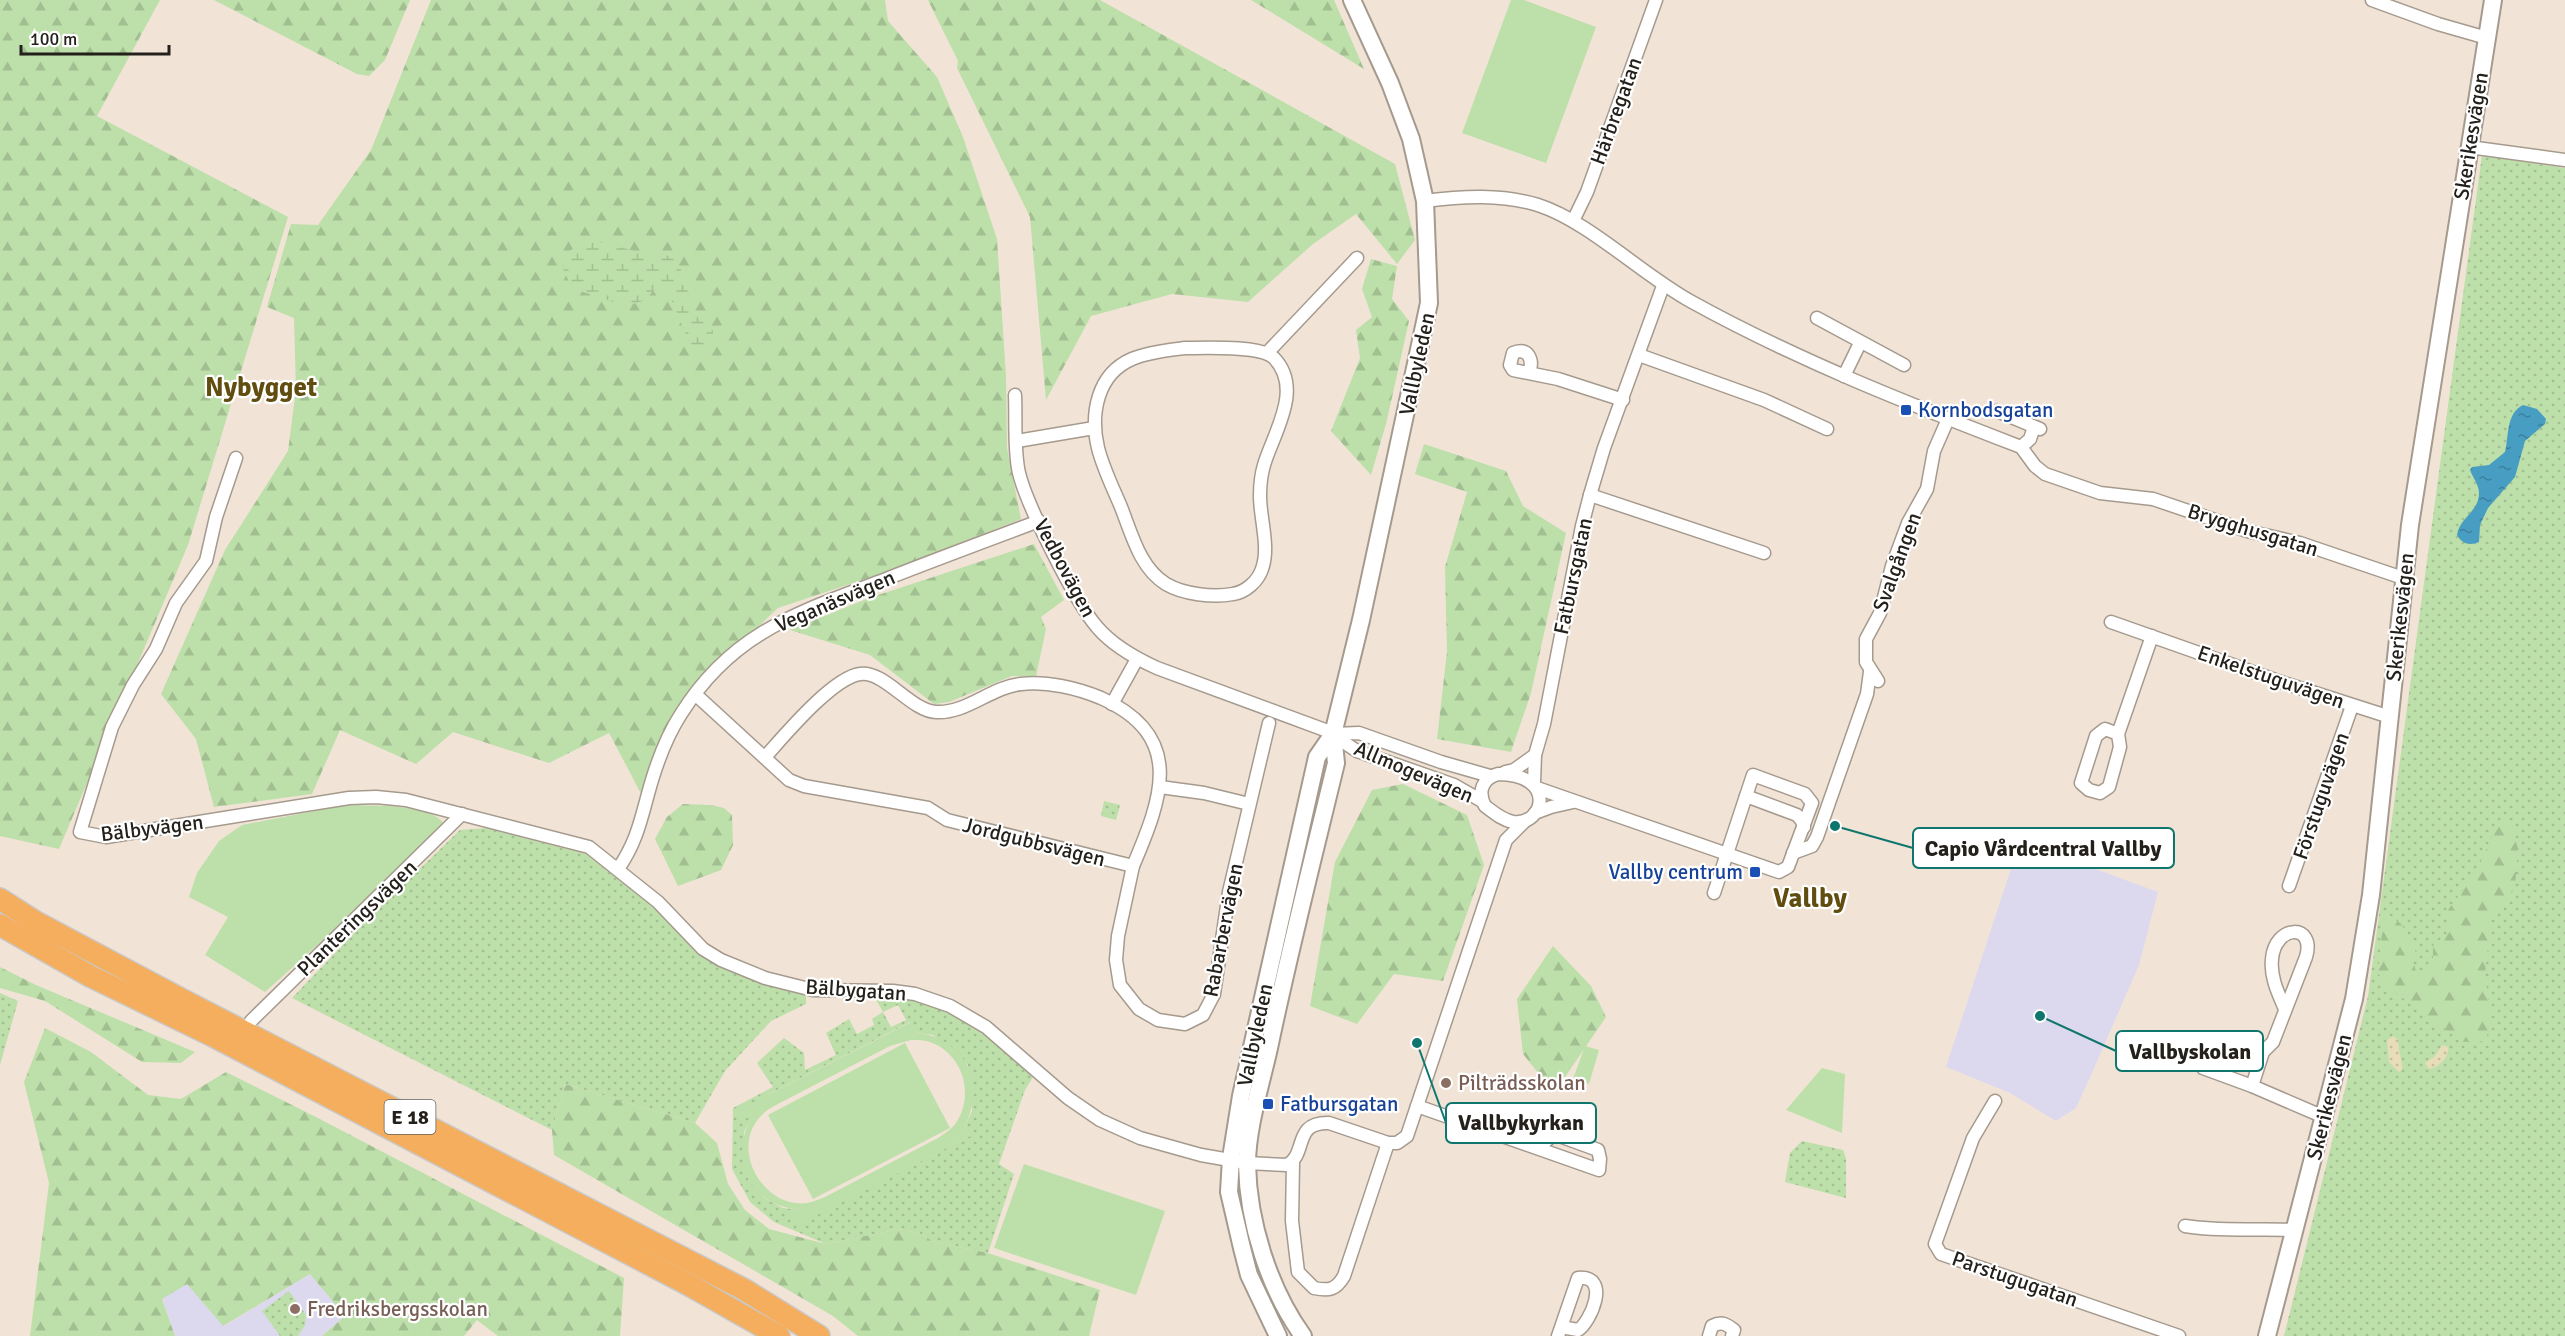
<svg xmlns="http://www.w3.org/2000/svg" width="2565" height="1336" font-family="Signika,sans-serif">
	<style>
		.education { fill: #dcd9ef }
		.grass { fill: url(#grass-dots); fill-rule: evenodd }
		.forest { fill: url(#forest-firs) }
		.wetland { fill: url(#wetland-marsh) }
		.sand { fill: url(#sand-dots) }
		.garden { fill: #bddfa9; fill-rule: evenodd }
		.water { fill: url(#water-ripples) }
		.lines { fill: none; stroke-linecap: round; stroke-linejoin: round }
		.street-casing { stroke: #a59a8d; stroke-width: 15 }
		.secondary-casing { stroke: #a59a8d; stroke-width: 20 }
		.highway-casing { stroke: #cac9c8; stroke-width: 24 }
		.street { stroke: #fff; stroke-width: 12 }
		.secondary { stroke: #fff; stroke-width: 16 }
		.highway { stroke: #f5ae5d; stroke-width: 21 }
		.transit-dot { fill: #1a4fb4; stroke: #fff; stroke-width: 2 }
		.education-dot { fill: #8d6e63; stroke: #fff; stroke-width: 2 }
		.labels { text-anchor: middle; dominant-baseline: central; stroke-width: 4.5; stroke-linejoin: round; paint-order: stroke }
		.shield { fill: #fff; stroke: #66635f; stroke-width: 1.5 }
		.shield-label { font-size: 20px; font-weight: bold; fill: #24201b }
		.street-label { font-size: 21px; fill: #24201b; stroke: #fff }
		.transit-label { font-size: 21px; fill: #164399; stroke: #fff; text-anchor: start }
		.education-label { font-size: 21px; fill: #785e54; stroke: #fff; text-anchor: start }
		.district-label { font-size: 27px; font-weight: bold; fill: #604d0f; stroke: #fff }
		.leader { fill: none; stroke: #0f766e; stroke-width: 2 }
		.callout-dot { fill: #0f766e; stroke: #fff; stroke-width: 2 }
		.callout { fill: #fff; stroke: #0f766e; stroke-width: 2 }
		.callout-label { font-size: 22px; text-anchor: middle; font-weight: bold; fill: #24201b }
	</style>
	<defs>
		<pattern id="grass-dots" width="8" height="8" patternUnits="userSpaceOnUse" patternTransform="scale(1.5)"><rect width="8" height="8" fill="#bddfa9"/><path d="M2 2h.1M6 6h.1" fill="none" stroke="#a2bf91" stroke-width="1.8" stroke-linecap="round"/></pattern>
		<pattern id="forest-firs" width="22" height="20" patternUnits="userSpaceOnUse" patternTransform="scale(1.5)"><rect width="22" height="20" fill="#bddfa9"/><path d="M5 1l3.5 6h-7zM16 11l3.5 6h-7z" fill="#a2bf91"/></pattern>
		<pattern id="wetland-marsh" width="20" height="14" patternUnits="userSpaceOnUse" patternTransform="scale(1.5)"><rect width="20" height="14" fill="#bddfa9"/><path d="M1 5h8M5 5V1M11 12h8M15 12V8" fill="none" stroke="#a2bf91"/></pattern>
		<pattern id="sand-dots" width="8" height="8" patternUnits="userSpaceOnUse" patternTransform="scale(1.5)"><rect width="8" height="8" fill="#e7ddb8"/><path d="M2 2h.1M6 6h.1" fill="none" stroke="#c6bd9e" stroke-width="1.8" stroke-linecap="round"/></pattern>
		<pattern id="water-ripples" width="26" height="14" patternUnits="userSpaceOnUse" patternTransform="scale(1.5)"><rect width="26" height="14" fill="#489dc2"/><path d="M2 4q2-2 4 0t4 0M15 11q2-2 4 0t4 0" fill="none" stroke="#3c809d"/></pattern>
	</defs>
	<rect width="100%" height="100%" fill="#f1e4d7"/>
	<g class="education">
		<path d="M2020,841L2158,892L2139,965L2092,1073L2076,1108L2056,1121L2010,1093L1946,1067Z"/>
		<path d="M310,1274L345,1316L322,1336H175L162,1298L187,1283L224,1326Z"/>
	</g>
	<g class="grass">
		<path d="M2482,155L2565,168V1336H2284L2368,996Z"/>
		<path d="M1104,801L1120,805L1116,820L1101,816Z"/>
		<path d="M486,828L586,854L735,972L806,994V1004L771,1021L725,1071L695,1123L565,1084L552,1130L292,998L362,925L460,830Z"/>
		<path d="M0,993L18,1001L0,1065Z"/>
		<path d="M875,998C887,998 901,997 913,1000C961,1011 998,1045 1033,1077L1025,1090L999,1164L1014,1174L988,1253L934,1242L921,1234L899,1229L826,1244L774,1222L750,1202L732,1169L733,1108L773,1087L757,1063L784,1038L804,1053L805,1070L836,1055L826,1033L849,1019L857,1034L874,1025L872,1019L883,1012ZM898,1005L906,1020L891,1027L883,1012ZM910,1022L916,1032L933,1035L968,1065L972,1111L965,1126L970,1136L796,1225L802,1210L783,1208L764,1198L748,1178L744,1132L752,1115L769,1094Z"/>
		<path d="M1802,1141L1843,1150L1846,1158V1198L1785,1182L1790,1153Z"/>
		<path d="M289,1291L306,1315L305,1325L298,1336H280L262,1311Z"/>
	</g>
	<g class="forest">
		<path d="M0,0H160L97,116L288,217L188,545L59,849L0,836Z"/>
		<path d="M214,0H410L385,60L369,76L357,74Z"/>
		<path d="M431,0H885L888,21L937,77L963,137L997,239L1006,376L1007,448L1021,519L877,575L778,608L692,689L644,799L609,733L549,763L453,732L416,764L340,730L312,794L214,807L196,739L161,694L225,550L288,451L296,389L294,318L267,307L291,224L318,225L371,150Z"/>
		<path d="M928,0H1100L1395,164L1415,240L1397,264L1356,214L1313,244L1248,302L1172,294L1091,316L1046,400L1030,217L957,68L958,61Z"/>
		<path d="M1251,0H1334L1364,69Z"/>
		<path d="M1371,259L1397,266L1392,299L1409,321L1386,424L1371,475L1331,431L1360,358L1356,330L1372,317L1362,289Z"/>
		<path d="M1424,444L1506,471L1523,506L1566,533L1531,693L1511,752L1437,739L1447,652L1445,567L1467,492L1415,474Z"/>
		<path d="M1034,544L1064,600L1041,617L1046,629L1036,676H1012L949,702L934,704L870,655L790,630L869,598Z"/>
		<path d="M1403,784L1467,815L1484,865L1443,981L1394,974L1357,1024L1310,1006L1335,862L1372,790Z"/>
		<path d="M683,804L711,805L724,808L732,815L733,845L721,870L678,886L655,839L667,817Z"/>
		<path d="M2506,817L2511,824L2518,849L2515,886L2491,921L2485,973L2491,1024L2485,1041L2463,1042L2386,986L2378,973L2384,911L2401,924L2416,948L2413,962L2416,971L2426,972L2433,965V945L2449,933L2448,910L2476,872L2500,820Z"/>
		<path d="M1553,946L1591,986L1606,1017L1565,1077L1543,1079L1523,1054L1517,999Z"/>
		<path d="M0,967L36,985L195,1052L181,1063L142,1062L45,1001L0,988Z"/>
		<path d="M45,1028L91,1052L148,1095L181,1099L226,1072L316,1117L624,1278L620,1336H498L477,1320L464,1336H322L345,1316L310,1274L223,1326L187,1284L162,1299L175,1336H30L49,1183L24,1082Z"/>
		<path d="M565,1084L695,1123L717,1143L728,1184L745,1210L769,1229L826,1244L899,1229L921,1234L934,1242L988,1253L1100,1290L1089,1336H858L833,1316L554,1155L552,1130Z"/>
	</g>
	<path class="wetland" d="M584,243H606L645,254L671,256L680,267L695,315L713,331V339L700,347H694L689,342L665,285L656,287L646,300L626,306L580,291L569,282L563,268L564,259L571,250Z"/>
	<g class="sand">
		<path d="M2393,1036L2398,1040C2398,1050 2403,1063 2402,1070L2399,1072L2389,1062L2387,1040Z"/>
		<path d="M2442,1045L2448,1047C2450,1057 2438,1068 2429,1069L2425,1063L2435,1056Z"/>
	</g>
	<g class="garden">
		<path d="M1511,0H1524L1596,27L1546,163L1462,133Z"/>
		<path d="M345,805C369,806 431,803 444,824L334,930L265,992L205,955L228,917L189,897L197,873L219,841L242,825Z"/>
		<path d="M911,1022L916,1032C966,1040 986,1081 965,1126L970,1136L796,1226L791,1216L800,1210C747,1204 730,1162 751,1116L741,1121L736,1111ZM911,1040C917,1040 924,1040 930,1042C963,1054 975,1094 956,1123C952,1129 944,1134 938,1138L825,1197C819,1199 813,1202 807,1203C763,1209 729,1148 761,1116C765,1111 771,1108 776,1105L890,1046Z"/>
		<path d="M905,1043L950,1128L813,1199L768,1115Z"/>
		<path d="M1585,1046L1599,1050L1589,1084L1573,1079Z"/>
		<path d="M1822,1068L1845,1074L1842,1133L1786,1110Z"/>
		<path d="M1024,1164L1165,1211L1136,1295L994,1248Z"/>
	</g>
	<path class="water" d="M2523,405L2537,409L2546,419L2545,424L2525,441L2515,477L2488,508L2480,525L2479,542C2470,546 2462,544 2457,535C2459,518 2479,512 2479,493C2479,485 2473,478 2470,470L2472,467L2489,465L2505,452C2509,436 2506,413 2523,405Z"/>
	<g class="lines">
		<defs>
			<g id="street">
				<path d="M2372,0L2438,24L2487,38"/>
				<path d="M2469,147L2565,160"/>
				<path d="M1425,201C1463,196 1502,194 1538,205C1590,222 1642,275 1692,302C1797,360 1909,404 2021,447L2035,466L2045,474L2100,493L2153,499L2247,531L2300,543L2403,578"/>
				<path d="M1573,221L1587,192L1656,0"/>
				<path d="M1817,318L1904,365"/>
				<path d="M1185,348C1204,348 1261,345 1274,358C1304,389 1273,434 1264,465C1261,475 1260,486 1260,496C1260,519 1270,547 1262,569C1258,581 1246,592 1233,594C1213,598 1183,594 1166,584C1140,568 1132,535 1121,507C1113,488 1103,468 1098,448C1090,414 1097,374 1132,359C1148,352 1169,350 1185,348Z"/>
				<path d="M1267,353L1357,258"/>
				<path d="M1639,355L1764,400L1827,429"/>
				<path d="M1529,373C1534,360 1528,346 1513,353L1510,365L1513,370L1558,379L1623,400"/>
				<path d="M1844,376L1860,343"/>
				<path d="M1015,395C1016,419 1014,444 1018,468C1023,499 1076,603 1097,627C1113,646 1135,658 1157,668L1325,730L1357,751L1454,785L1482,801"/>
				<path d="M1997,411L2040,429"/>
				<path d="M1017,441L1094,428"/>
				<path d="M2021,447L2030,439L2034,427"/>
				<path d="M236,458L216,517L206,561L176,603L156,649L133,685L112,727L80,832L106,837L349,798L376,797L406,800L589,847L658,902L703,949L721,960L765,978L813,990L893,991L915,994L950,1006L986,1027L1068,1098L1100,1120L1140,1138L1201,1155L1247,1163L1287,1165C1308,1154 1292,1122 1329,1123L1388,1143H1397L1407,1136L1506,840L1525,821"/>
				<path d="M1590,495L1764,553"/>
				<path d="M2111,622L2287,684L2390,717"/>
				<path d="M1878,681L1866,662V639L1880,613L1892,566L1908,523L1927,489L1934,451L1948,419"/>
				<path d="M695,694L789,780L804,786L928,808L947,820L1133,866C1162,798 1186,736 1101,698C1077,688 1047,681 1021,684C991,687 966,714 936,712C911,711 884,670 860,674C832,678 784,736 765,757"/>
				<path d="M1112,704L1137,659"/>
				<path d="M1333,734L1359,733L1441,762L1490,776"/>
				<path d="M2118,734L2105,729L2096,736L2081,783L2089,790L2100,793L2109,787L2120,747L2118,734L2152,636"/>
				<path d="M1505,772L1514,770L1535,755"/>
				<path d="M1498,774C1557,774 1545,826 1513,822C1502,820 1493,812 1485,806C1477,791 1483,778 1498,774Z"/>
				<path d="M1534,783L1535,755L1544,724L1582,526L1590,495L1604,448L1663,286"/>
				<path d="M1160,787L1204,793L1249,804"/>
				<path d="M1537,788L1779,872L1788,867L1812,803L1805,794L1753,775L1746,796"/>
				<path d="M1535,813L1551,807L1573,802"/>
				<path d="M1793,853L1812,846L1817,837L1867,694L1870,672"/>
				<path d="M1133,866L1118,936L1116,960L1120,985L1139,1009L1158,1020L1185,1024L1203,1015L1214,994L1229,892L1269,723"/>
				<path d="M618,869C639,839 642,813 652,780C659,757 668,734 681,714C733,631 800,612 886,579C937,559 988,540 1039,521"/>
				<path d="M2289,886L2352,706"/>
				<path d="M1714,893L1746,796L1797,815L1802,821L1804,827"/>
				<path d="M2285,1009C2278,993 2270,977 2272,959C2275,924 2316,923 2306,957L2273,1042L2263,1052L2252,1086L2324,1117"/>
				<path d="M251,1021L462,814"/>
				<path d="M2203,1068L2252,1086"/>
				<path d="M1995,1101L1973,1138L1935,1244L1941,1254L2179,1336"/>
				<path d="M1417,1106L1599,1170L1600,1159L1598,1150L1554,1134L1538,1148"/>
				<path d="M1293,1162L1292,1221L1298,1272L1314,1288C1329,1291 1336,1290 1344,1276L1388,1143"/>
				<path d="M2185,1226C2221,1232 2258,1228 2296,1230"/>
				<path d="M1558,1336L1578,1278C1612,1275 1590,1323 1578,1330L1561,1327"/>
				<path d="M1709,1336L1712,1326C1722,1321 1726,1324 1734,1330L1732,1336"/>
			</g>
			<g id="secondary">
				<path d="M1278,1336L1249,1275L1242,1248L1229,1192L1231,1158L1241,1096L1317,757L1333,734"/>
				<path d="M1303,1336C1269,1289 1248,1222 1247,1164C1247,1128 1261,1084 1269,1048C1289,952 1313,858 1336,763L1333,734L1361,620L1429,303L1425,201L1411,139L1390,83L1352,0"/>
				<path d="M2267,1336L2354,999L2371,895L2410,525L2493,0"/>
			</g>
			<g id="highway">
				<path d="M0,899L36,922L181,999L745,1290L819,1336"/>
				<path d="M0,925L90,976L213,1036L691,1286L779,1336"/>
			</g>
		</defs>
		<use href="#street" class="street-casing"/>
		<use href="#secondary" class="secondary-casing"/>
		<use href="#highway" class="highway-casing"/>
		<use href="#street" class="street"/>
		<use href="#secondary" class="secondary"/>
		<use href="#highway" class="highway"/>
	</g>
	<g class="transit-dot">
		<rect x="1900" y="404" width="12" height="12" rx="3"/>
		<rect x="1749" y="866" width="12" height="12" rx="3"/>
		<rect x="1262" y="1098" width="12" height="12" rx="3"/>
	</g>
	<g class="education-dot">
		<circle cx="1446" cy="1083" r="6"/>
		<circle cx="295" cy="1309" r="6"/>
	</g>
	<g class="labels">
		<rect class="shield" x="384.5" y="1100" width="51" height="34" rx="4.5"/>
		<g class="shield-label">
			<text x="410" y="1117">E 18</text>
		</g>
		<g class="street-label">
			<text transform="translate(1616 111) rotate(-70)">Härbregatan</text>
			<text transform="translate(2471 136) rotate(-81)">Skerikesvägen</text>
			<text transform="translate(1417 364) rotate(-78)">Vallbyleden</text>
			<text transform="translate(2253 530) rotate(17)">Brygghusgatan</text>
			<text transform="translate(1897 562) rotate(-70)">Svalgången</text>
			<text transform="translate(1065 568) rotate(62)">Vedbovägen</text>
			<text transform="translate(1573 576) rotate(-78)">Fatbursgatan</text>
			<text transform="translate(835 601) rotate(-23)">Veganäsvägen</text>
			<text transform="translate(2400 617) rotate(-84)">Skerikesvägen</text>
			<text transform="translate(2271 677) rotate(19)">Enkelstuguvägen</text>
			<text transform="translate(1414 772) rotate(23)">Allmogevägen</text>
			<text transform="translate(2321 796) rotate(-71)">Förstuguvägen</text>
			<text transform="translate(152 828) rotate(-7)">Bälbyvägen</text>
			<text transform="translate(1034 842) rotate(14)">Jordgubbsvägen</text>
			<text transform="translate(357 918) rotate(-44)">Planteringsvägen</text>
			<text transform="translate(1223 930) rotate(-79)">Rabarbervägen</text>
			<text transform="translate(856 990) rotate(4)">Bälbygatan</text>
			<text transform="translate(1255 1035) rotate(-78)">Vallbyleden</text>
			<text transform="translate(2329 1097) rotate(-76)">Skerikesvägen</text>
			<text transform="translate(2015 1279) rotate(19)">Parstugugatan</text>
		</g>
		<g class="transit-label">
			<text x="1918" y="410">Kornbodsgatan</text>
			<text x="1743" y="872" text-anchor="end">Vallby centrum</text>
			<text x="1280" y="1104">Fatbursgatan</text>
		</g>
		<g class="education-label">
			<text x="1458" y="1083">Pilträdsskolan</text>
			<text x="307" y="1309">Fredriksbergsskolan</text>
		</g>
		<g class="district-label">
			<text x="261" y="387">Nybygget</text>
			<text x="1810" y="898">Vallby</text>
		</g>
	</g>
	<path class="leader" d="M1835 826L1913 848M2040 1016L2116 1051M1417 1043L1446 1123"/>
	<g class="callout-dot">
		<circle cx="1835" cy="826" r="6"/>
		<circle cx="2040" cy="1016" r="6"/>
		<circle cx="1417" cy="1043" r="6"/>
	</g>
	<g class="callout">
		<rect x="1913" y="828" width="261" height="40" rx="6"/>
		<rect x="2116" y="1031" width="147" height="40" rx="6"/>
		<rect x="1446" y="1103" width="150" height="40" rx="6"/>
	</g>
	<g class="callout-label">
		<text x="2043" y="856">Capio Vårdcentral Vallby</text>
		<text x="2190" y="1059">Vallbyskolan</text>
		<text x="1521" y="1130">Vallbykyrkan</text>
	</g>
	<path d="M21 45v9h148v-9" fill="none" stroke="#24201b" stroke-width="3"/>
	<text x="30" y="45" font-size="18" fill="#24201b" stroke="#ffffff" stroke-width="4.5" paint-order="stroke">100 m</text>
</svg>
